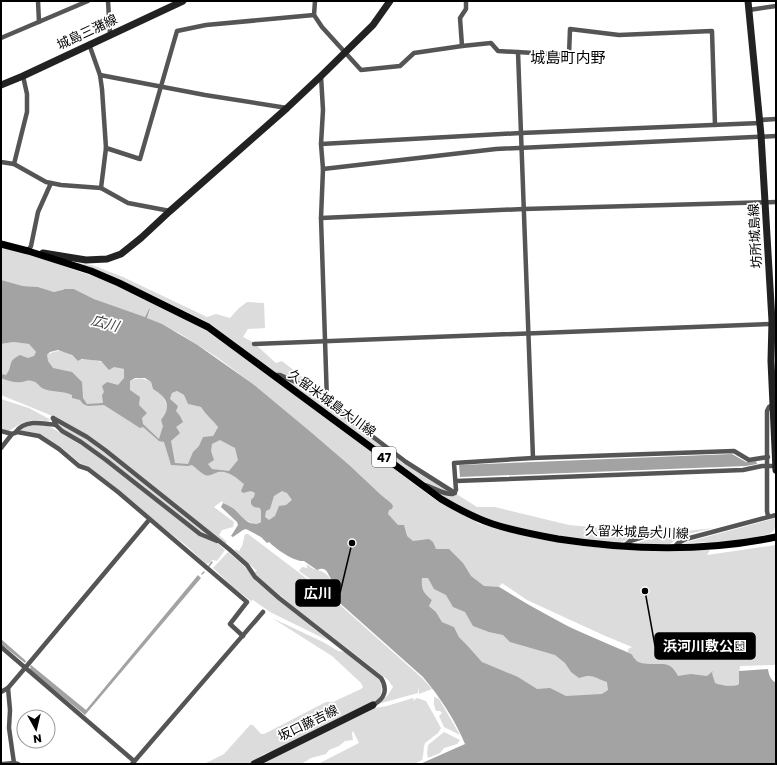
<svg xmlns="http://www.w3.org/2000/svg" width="777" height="765" font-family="Poppins,'Noto Sans JP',sans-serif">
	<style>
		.green { fill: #dcdcdc; fill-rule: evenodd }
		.water { fill: #a3a3a3; fill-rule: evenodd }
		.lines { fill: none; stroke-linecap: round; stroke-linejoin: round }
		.stream { stroke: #a3a3a3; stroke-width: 1.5 }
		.street { stroke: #555; stroke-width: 4.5 }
		.secondary { stroke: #222; stroke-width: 7 }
		.primary { stroke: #000; stroke-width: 7 }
		.labels { text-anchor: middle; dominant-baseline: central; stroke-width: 3.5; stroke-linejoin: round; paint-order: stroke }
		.shield { fill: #fff; stroke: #4c4c4c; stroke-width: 1 }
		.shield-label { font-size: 12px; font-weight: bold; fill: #000 }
		.street-label { font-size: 13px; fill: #000; stroke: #fff }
		.water-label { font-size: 14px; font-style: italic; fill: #444; stroke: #fff }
		.quarter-label { font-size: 15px; fill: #000; stroke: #fff }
		.leader { fill: none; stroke: #000; stroke-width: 1.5 }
		.callout-dot { fill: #000; stroke: #fff; stroke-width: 1.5 }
		.callout { fill: #000; stroke: #000; stroke-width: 1.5 }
		.callout-label { font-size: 14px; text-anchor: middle; font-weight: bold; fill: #fff }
	</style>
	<rect width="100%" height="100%" fill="#fff"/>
	<g class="green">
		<path d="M1,247L49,261L110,282L165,308L215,335L437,501L480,524L534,538L582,546L645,551L710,550L707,555L776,545V666L775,665L740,666C739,672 741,680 738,685H720L598,662L617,702L546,703L482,662L466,644L459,637L454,627L442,622L436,612L429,606L432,600L424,594L421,587L385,524L348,464L312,433L253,384L218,358L179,333L147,318L150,310L149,309L145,317L94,299L74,289H63L54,292L38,287L23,286L1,280ZM502,583L527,600L603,635L632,647L628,649V652C583,636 540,612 499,587Z"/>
		<path d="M65,261L92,265L123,277L207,317L216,314L230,318L239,308L247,302L264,303L265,328L248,329L243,337L253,342L276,363L282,361L325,395L324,397L310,387L275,372L203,320L121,280Z"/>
		<path d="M13,342L29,344L54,373L44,358C55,347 68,350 78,361C90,355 111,366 124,369L128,391L130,381C138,377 144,378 151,382L153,389L162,394L171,415L170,399L172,393L177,391L184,395L188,404L201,407L221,421L207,447L223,437L273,484L301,491L277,523L261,522L254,524L242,518L237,511L232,507L223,503L222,501L214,507L234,522L233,527L222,530L219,535L227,542L225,545L89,437L50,415L1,395V344Z"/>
		<path d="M281,377L308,389L451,492H447L424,482Z"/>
		<path d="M1,399L29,408L51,420C45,422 40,420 34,420C25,421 16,426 9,431L1,429Z"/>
		<path d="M31,425H47L98,455L184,524L203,537L217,543L225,550L217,561L212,560L210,563L206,564L188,547L152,519L87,466L81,464L62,448L40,434L20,430V429Z"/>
		<path d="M60,425L86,438L208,535C192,528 177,513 163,502C131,477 100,450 64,430Z"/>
		<path d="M431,489L448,496L458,495L477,507H495L569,525L643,532L656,531L618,543L583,540L528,531L495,521L465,510Z"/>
		<path d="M776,518C776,523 777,528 772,532C759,543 703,542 684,543Z"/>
		<path d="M714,528L683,535L670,544L639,545L640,542L658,537L662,533L686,531Z"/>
		<path d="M245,534H248L331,597L422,678L432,689L419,694V686L418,693L378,704L388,695L393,687L388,680L293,606L256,575L254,572L257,571L235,551V549L239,551L242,546Z"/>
		<path d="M228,552L244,566L257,582L329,641L270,612L253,600L251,601L233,587L213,568Z"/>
		<path d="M307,564C312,569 315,569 321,571C329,574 334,584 335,592L333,595L299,571L302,567L307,568Z"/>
		<path d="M272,618L323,642L338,651L345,652L378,678C383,686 383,693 377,700L274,751L264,754L248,764H204L224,754L250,725H253L261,734H264L326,702H333L361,689L363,687L361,683L332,656Z"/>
		<path d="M434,697L439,699L460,735L444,727L439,716L442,713L440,711H436L434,705Z"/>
		<path d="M413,698L414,699L413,701L417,698L426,701L441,728L438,733L425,743C423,749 424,754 422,760L414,764H318L359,743L353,731L352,733L353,740L345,741L339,746L329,750L326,754L311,758L301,764H285L284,763L280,764H258L369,709L387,706Z"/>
		<path d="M444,732L460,740L457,744L444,748L440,753L428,758L427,753L428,745Z"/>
	</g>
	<g class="water">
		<path d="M1,280L23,286L38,287L54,292L65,289H74L94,299L145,317L149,309H150L147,318L162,324L196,344L253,384L312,433L348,464L381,495L391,503L393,506L392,509L389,510L388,514L398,525H404L407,536L413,541L429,539L433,542L436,549H449L463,563L471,576L484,586L499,587L529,605L569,627L631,654C633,655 633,658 635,659C641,668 663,661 670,666C673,668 676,672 678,676L691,674L707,676L713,671L712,673L715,683C722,686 731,686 738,685L739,683V671L768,669C769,675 770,679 776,683V764H420L465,744C455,720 440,697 423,677L333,597C337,590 335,585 331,579C327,572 326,566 317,570L304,561C294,562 276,549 269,542L267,543L261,537L246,529L243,530L233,537L231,536L238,525L237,522L221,507L223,503C227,505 230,506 233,508C241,514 248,529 261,522V511L260,508L254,507L251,504V500L254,497L255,493L251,491L243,493L241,491L244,484C237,478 228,470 218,472C214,473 210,477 205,475C201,473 196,468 192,465L188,466L171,465L164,442L159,441L143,427L140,428L104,405L88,406L83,404L80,400L72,398V395C62,390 51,393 42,388C38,385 37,382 32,381C28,380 26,381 22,382C15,383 8,381 1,378V374L6,375C14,365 6,362 20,355L28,358L34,356L36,352L29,344L13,342L1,344ZM58,350L72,355L78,361L82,359L101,361L109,370L114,367L124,369V378L118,385L107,382L102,386L104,392L102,395L103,403L87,404L83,398L82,382L72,372L53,368L48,361L47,355L50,352ZM135,378H145L151,382L153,389C167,397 172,407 161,420L163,426L159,439L143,424L142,418L147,413L139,405L140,397L130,390V381ZM177,391L184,395L188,404L201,407C206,415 213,420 218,427L213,436L203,437L199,446L193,452L188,464L175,463L171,441L180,433L176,427L183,422L180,416L176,411L178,406L170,399L172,393ZM220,440L235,448L238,460L229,471L212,469L208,464L214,460L211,451L212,444ZM282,491L287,493L292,500L286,505L279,506L275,516L269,520L265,517L266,511L270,509L274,496ZM422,578H428L434,589L446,595L453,607L465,612L473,626L489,632L503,635L510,642L555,655L565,663L571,672L579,678C593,673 595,678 607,682L608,690L602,694L566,696L550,688L537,689L518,677L482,662L466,644L459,637L454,627L442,622L436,612L429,606L432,600C423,593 421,589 422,578Z"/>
		<path d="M732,454L746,462L756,461L757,464L746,466L460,477L459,465Z"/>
		<path d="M198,575L201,578L85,715L29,669L31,668L30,667L31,665L86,710Z"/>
		<path d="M1,639L26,661L25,663L1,644Z"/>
	</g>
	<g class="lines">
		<g class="stream">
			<path d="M209,566L212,562"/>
			<path d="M202,574L204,572"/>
		</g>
		<g class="street">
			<path d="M38,1L39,22"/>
			<path d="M108,1L110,34"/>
			<path d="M315,1L314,15L322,27L361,70L400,66L414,53L462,46L491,43L498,51L569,55L570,29L619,35L712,31L715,125"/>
			<path d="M749,10L776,6"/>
			<path d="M1,38L88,1"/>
			<path d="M89,44L100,75L102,89L106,148L101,188"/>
			<path d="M462,46L460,18L466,9V1"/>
			<path d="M518,52L533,458"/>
			<path d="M100,75L205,95L287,108"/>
			<path d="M321,76L323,110L321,144L323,169L321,218L327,401"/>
			<path d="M760,120L776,119"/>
			<path d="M321,144L521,133L760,123"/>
			<path d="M106,148L140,159L177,31L206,25L314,15"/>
			<path d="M1,162L14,164L46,182L61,185L101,188L128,203L170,211"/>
			<path d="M14,164L27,112V94L23,76"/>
			<path d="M323,169L496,149L776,136"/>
			<path d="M321,218L524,209L776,202"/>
			<path d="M28,251L31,246L38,212L51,183"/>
			<path d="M254,344L771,324"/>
			<path d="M274,375H280L309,388L406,462L455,493"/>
			<path d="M53,418L87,437L105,450L229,549L247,565L255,577L279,598L381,678C388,689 385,699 373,705"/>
			<path d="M53,418L56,425L62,431L81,442L106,460L200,534L217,541"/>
			<path d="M1,431L12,434"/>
			<path d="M15,433C24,419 43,423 56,425"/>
			<path d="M1,448L12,434L17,432L39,436L59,449L79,466L88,469L118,492L247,602L230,624L243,636"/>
			<path d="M456,481L743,470L762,466H776"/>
			<path d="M424,485C434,487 443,495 453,494L456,490L454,463L533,458L734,451L749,460L768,457"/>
			<path d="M768,516L767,511V411L769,407L774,404"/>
			<path d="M624,546L630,541L656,533L659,530V527"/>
			<path d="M674,547L678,543L686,539L776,515"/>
			<path d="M1,647L134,761"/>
			<path d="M8,688L10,710L9,728L14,763"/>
			<path d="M1,692L8,688L25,668L149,520"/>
			<path d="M3,764L14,763L18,764"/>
			<path d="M132,764L263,612"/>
		</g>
		<g class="secondary">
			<path d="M748,1L761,135L765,202L772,321L771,361L776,470"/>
			<path d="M1,85L23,76L183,1"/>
			<path d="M43,253L86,260L107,259L121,254L141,238L170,211L287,108L321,76L373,25L390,1"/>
			<path d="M254,764L373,705"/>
		</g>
		<path class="primary" d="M1,244L28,251L91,271L119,283L208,327L441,499C458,509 474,518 493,524C514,531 536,535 558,539C630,550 705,552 776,537"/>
	</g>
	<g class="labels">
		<rect class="shield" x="372" y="447" width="24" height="20" rx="3"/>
		<g class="shield-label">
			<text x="384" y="457">47</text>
		</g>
		<g class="street-label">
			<text transform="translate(87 32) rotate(-25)">城島三潴線</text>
			<text transform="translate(755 236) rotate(-93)">坊所城島線</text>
			<text transform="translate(332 403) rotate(36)">久留米城島大川線</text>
			<text transform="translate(637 532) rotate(2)">久留米城島大川線</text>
			<text transform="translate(308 723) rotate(-26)">坂口藤吉線</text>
		</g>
		<g class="water-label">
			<text transform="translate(105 323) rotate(15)">広川</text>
		</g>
		<g class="quarter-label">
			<text x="568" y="57">城島町内野</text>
		</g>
	</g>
	<path class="leader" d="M352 543L340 593M645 591L655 646"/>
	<g class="callout-dot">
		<circle cx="352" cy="543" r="4"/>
		<circle cx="645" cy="591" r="4"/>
	</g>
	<g class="callout">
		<rect x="296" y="580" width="44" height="26" rx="4"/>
		<rect x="655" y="633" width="100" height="26" rx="4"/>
	</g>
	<g class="callout-label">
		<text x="318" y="598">広川</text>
		<text x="705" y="651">浜河川敷公園</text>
	</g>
	<rect width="777" height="765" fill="none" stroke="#000000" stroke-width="4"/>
	<g transform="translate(36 729) rotate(172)"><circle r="19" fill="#ffffff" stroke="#999999"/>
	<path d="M0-3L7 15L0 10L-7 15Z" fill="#000000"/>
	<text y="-6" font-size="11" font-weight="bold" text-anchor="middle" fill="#000000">N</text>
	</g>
</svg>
